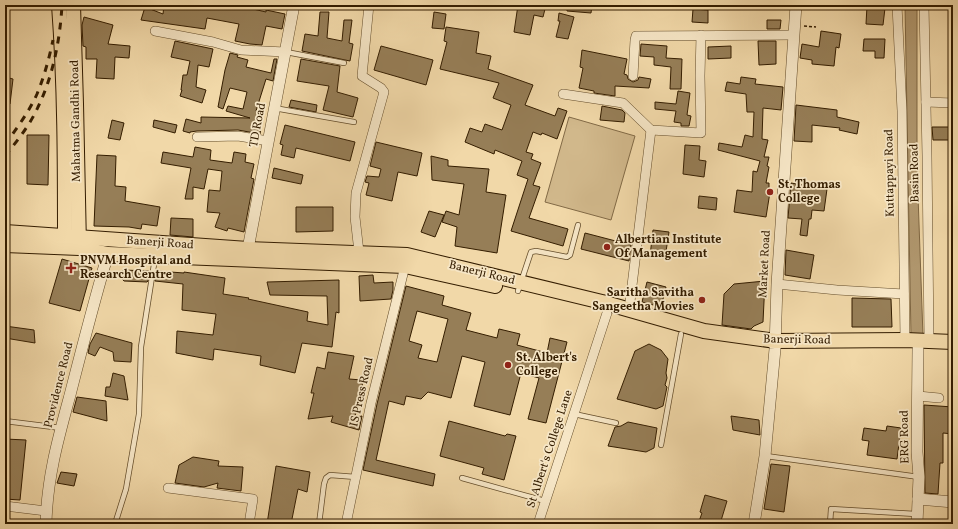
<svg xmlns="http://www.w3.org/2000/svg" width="958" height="529" font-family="Vollkorn,serif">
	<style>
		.green { fill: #d1b88b; stroke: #826a46 }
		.water { fill: #b1986f; stroke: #7f6743 }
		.building { fill: #967e57; stroke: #341d00; fill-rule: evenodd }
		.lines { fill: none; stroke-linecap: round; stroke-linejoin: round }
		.service-casing { stroke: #634c2a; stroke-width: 6 }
		.minor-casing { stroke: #634c2a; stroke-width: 10 }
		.tertiary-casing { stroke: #634c2a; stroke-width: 12 }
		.primary-casing { stroke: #341d00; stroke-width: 16 }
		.path { stroke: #341d00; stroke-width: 1.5; stroke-dasharray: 3 2; stroke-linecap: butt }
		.service { stroke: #f6e6c6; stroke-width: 4.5 }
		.minor { stroke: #f6e6c6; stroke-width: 9 }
		.tertiary { stroke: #f6e6c6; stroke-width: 11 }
		.primary { stroke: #f1d8a8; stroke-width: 14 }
		.rail { stroke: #341d00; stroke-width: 3; stroke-dasharray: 7 7; stroke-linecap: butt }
		.poi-dot { fill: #8f2418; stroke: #f6e6c6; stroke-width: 1.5 }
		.labels { text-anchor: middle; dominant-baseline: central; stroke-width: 3.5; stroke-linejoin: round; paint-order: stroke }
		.street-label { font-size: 12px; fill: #341d00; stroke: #f6e6c6 }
		.poi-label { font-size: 12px; font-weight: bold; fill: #341d00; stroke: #f6e6c6; text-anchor: start }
	</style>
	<rect width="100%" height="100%" fill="#f1d8a8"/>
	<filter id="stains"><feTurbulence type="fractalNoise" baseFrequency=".005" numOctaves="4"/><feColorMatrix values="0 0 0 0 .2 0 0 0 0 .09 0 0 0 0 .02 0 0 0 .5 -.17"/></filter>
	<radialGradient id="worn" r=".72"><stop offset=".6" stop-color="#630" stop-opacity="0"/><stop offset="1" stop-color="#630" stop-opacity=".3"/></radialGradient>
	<path class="green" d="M569,117L635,136L611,220L545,202Z"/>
	<path class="water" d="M905,5H917V167L923,336H911Z"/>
	<g class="building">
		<path d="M164,5H236L266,12V10L285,14L282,29L266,26L262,45L250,44L235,41L239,24L207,18L205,29L141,20L145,7L163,14Z"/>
		<path d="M518,5H546L543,17L534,15L530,35L514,32Z"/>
		<path d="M567,5H592L591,13L567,11Z"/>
		<path d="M867,6L885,8L883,25L866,24Z"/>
		<path d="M693,9L708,10V23L692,22Z"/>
		<path d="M320,12H329L327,38L342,41L344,20H352L349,43L353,44L350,61L302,51L305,34L318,36Z"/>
		<path d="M434,12L446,14L444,29L432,28Z"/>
		<path d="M559,13L574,17L568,39L556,37L560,21H558Z"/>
		<path d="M84,17L113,25L108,44L130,46L129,58L115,57L114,79L96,78L97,59H86V47L83,46L82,25Z"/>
		<path d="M767,20H781L780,29H767Z"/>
		<path d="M446,27L479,32L476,53L491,56L488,69L533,85L525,105L555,116L558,108L567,111L557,139L542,133L541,135L533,132L526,152L533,154L531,159L541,163L533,185L540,187L529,218L568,229L563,246L511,231L528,179L517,175L522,161L495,150L494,154L465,142L470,128L482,132L485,124L502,130L511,105L493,98L499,83L440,69L447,42L444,41Z"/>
		<path d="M821,31L841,34L839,48L836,47L834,66L812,64V60L800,58L802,44L819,47Z"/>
		<path d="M864,39H885L884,58H875V51H863Z"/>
		<path d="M175,41L213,49L209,67L198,65L196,87L206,90L202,103L180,96L182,90H181L183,75H187L190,61L171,57Z"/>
		<path d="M758,41H776V64L759,65Z"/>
		<path d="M641,44L667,46L666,58L682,59L681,89H670L671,67L654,65V57L640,56Z"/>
		<path d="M381,46L433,60L426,85L374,70Z"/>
		<path d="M731,46V58L708,59V47Z"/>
		<path d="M582,50L627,59L624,74L627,75L628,79L633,82L638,80L639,77L651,79L649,88L615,86V96L594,93V91L579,88L583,68L580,67Z"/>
		<path d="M230,53L238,55L237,57L248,60L246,67L271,73L274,59H277L273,81L266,79L256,111L263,113L260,134L238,130L197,131L190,132V133L183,131L186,119L201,123V117L250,118L226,111L228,106L243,109L247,92L230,88L223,109L218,107L225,70Z"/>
		<path d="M301,59L340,66L337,92L358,98L353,117L323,110L329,86L297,81Z"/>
		<path d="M5,77L13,79L10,104L5,103Z"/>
		<path d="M741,77L756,79L755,84L783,87L781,110L763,108L762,139L768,140L764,157H769L767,166L769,167L766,183H769V192H770L766,217L734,212L737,190L752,192L753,171L757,172L760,161L718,150L719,143L742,147L745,135L753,137L754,112H747L746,94L725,91L727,82L740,84Z"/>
		<path d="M678,91L690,93L687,115L691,116L689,126H681V123L674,122L676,111L655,109V102L676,104Z"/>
		<path d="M291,100L317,105L316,112L289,107Z"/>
		<path d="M796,105L837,110V117L859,122L857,134L839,130L840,128L812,125V142L794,141Z"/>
		<path d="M602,106L622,110L625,113L624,122L600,120Z"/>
		<path d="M112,120L124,123L120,140L108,138Z"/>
		<path d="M154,120L177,125L175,133L153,127Z"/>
		<path d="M285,125L355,142L350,161L296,148L294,158L281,155L283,145L280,144Z"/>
		<path d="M932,127H952L953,140H933Z"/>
		<path d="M27,135H49L48,185L27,184Z"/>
		<path d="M376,142L422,153L417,176L398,172L392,201L366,195L369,183L365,182L367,176L379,177L381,169L370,166Z"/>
		<path d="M685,145L700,146L699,160L706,161L704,177L683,174Z"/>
		<path d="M195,147L211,150L210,160L232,163L234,152L246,154L245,162L254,164L251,178L254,179L244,232L228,228L227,231L215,227L220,213L207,212L209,190L220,191L222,171L208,169L204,189L193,187V199H185L191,168L161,163L163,152L193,157Z"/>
		<path d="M97,155L116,156L115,186L126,187L125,201L160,207L157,226L142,224L141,229L129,227L94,226Z"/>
		<path d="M431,156L448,160V166L489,169L486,192L506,195L497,253L455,246L457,227L442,222L446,211L459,215L464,184L432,180Z"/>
		<path d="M274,168L303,175L301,184L272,178Z"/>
		<path d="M791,183L827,189L824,211L812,210L811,219H809L807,236L800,235L802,219L788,218Z"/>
		<path d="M699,196L717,198L716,210L698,208Z"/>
		<path d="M296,207H333V231L296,232Z"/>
		<path d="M429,211L444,215L435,237L421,232Z"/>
		<path d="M171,218L193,219V237L170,235Z"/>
		<path d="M653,230L669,232L665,258L650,256Z"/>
		<path d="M585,233L631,245L629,261L581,249Z"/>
		<path d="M786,250L814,255L810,279L785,275Z"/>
		<path d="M62,259L92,268L80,311L49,303Z"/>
		<path d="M123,270L149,271L148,281L147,282L124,281L120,277Z"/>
		<path d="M157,271L184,273V272L225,278L223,294L249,298L248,299L308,312L307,321L328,325L327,296L270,295L267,282L339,280V313L336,312L332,347L302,343L295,373L260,365L261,356L214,349L213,360L176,353L177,331L213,335L216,314L182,310L183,284L155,281Z"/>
		<path d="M373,275L374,283L393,282V290L391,299L360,301L359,276Z"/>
		<path d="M765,281L763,322L754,326L751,329L722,325L724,294L734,284Z"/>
		<path d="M647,282L666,287L661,307L642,302Z"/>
		<path d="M406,286L444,296L442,305L471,313L466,330L497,338L499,329L520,334L517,345L547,353L550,338L567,342L546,423L528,419L539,378L521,373L510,415L474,406L485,362L462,356L451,398L428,392L421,399L406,396L404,405L389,401L376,460L435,474L433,486L363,470L377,404ZM417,311L448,319L437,362L418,358L422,345L409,341Z"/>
		<path d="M852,298L891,299L892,327H852Z"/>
		<path d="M5,326L34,330L35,343L5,338Z"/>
		<path d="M96,333L132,343L131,362L114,361L113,352L100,347L95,356L88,353L90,344Z"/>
		<path d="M649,344L661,350L668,359L666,373L667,378L665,385L667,387L663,406L656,409L617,399L635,351Z"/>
		<path d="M328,352L354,356L349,379L362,380L363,393H360L355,417L362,416L359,430L331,422L333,416L308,419L314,393H311L317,367L325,369Z"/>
		<path d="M113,373L124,376L128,400L105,396L106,387H110Z"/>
		<path d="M77,397L106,401L107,421L73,412Z"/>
		<path d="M924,405L953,407V434L943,433V463H940L938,494L925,493Z"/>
		<path d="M731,416L759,420L760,435L733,430Z"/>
		<path d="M449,421L505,436L507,434L516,436L504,480L482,474L484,468L440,456Z"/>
		<path d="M628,422L657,428L654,448L646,452L608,446L615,427L621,426Z"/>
		<path d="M887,426L901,428L897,459L867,455L869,441L862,440L864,428L886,431Z"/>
		<path d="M5,439L26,440L20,500L5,499Z"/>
		<path d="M193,457L219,461L218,466L243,467L241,491L217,488L218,483L204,487L175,483L179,465Z"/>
		<path d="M771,464L790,466L784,512L764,509Z"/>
		<path d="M276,466L310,472L307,492L298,489L291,524H267Z"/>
		<path d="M61,472L77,474L74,486L57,483Z"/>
		<path d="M705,495L727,501L720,524H698L702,513L700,512Z"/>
	</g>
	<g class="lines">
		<defs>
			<g id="service">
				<path d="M952,5L951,103L953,123"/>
				<path d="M286,52L344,63"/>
				<path d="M274,108L354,122"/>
				<path d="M518,291L531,252L536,251L567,257L570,255L578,225"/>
				<path d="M574,414L616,423"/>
				<path d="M5,421L61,428"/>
				<path d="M661,445L681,334"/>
				<path d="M766,456L919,477"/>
				<path d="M462,478L545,501"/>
				<path d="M115,524L126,489L139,414L141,347L155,258"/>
				<path d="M319,524L324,484L326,478L330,475L356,477"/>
				<path d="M830,524L831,509L916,514"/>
			</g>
			<g id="minor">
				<path d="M897,5L902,111L905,340"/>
				<path d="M924,5L927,156L929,341"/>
				<path d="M155,31L213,42L241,50L285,52"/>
				<path d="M633,76L635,40L636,36L793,35"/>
				<path d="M563,94L623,103L651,130L701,133L700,76L701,35"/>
				<path d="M926,102L953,103"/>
				<path d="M197,137L238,136L268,141"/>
				<path d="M359,252L355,217L356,193L384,92L381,88L362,76L369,5"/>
				<path d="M777,284L837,290L904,294"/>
				<path d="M629,310L651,130"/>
				<path d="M918,396L939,398"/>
				<path d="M168,488L253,499L249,524"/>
				<path d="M5,506L46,511"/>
				<path d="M346,524L371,403L405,266"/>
				<path d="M538,524L607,313"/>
			</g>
			<g id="tertiary">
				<path d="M248,256V249L294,5"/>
				<path d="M918,499L953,502"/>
				<path d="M46,524C47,478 58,439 70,395C82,348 94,301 108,254"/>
				<path d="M754,524L765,456L775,349L777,284L796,5"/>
				<path d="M917,524L919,477L917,452L918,349"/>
			</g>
			<g id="primary">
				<path d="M59,5C65,85 65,165 65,244"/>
				<path d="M73,5L76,104L79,246"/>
				<path d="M5,232L248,249L407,255L602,302L704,331L776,341L905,340L953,342"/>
				<path d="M5,245L79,248L108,254L405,266L495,286"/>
			</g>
		</defs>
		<use href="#service" class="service-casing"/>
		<use href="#minor" class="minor-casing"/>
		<use href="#tertiary" class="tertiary-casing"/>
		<use href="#primary" class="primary-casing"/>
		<path class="path" d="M804,26L816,27"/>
		<use href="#service" class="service"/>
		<use href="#minor" class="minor"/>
		<use href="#tertiary" class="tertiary"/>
		<use href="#primary" class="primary"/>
		<g class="rail">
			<path d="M5,145C16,129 29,112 37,94C44,77 49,59 53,40"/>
			<path d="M5,156C17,141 30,125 38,107C53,76 60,40 62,5"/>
		</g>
	</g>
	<g class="poi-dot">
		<circle cx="770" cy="192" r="4"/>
		<circle cx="607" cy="247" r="4"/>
		<path d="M69 262h4v4h4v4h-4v4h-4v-4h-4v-4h4z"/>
		<circle cx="702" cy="300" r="4"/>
		<circle cx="508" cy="365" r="4"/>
	</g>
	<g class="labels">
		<g class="street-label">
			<text transform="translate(76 121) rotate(-91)">Mahatma Gandhi Road</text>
			<text transform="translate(258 125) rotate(-79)">TD Road</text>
			<text transform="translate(890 173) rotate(-91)">Kuttappayi Road</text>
			<text transform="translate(915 173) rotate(-91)">Basin Road</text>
			<text transform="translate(160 243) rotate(4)">Banerji Road</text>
			<text transform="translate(765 264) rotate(-87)">Market Road</text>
			<text transform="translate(482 273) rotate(14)">Banerji Road</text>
			<text transform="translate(797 340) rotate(1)">Banerji Road</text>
			<text transform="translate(59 385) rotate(-76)">Providence Road</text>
			<text transform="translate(362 392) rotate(-77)">IS Press Road</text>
			<text transform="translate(905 437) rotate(-91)">ERG Road</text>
			<text transform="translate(550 449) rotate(-72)">St Albert's College Lane</text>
		</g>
		<g class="poi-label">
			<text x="778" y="185">St. Thomas<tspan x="778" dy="14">College</tspan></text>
			<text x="615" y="240">Albertian Institute<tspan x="615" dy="14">Of Management</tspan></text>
			<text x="80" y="261">PNVM Hospital and<tspan x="80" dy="14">Research Centre</tspan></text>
			<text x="694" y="293" text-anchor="end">Saritha Savitha<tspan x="694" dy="14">Sangeetha Movies</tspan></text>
			<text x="516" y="358">St. Albert's<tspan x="516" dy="14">College</tspan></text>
		</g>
	</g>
	<rect width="958" height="529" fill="none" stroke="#f1d8a8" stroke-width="20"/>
	<rect x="6" y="6" width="946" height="517" fill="none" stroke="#341d00" stroke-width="2"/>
	<rect x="10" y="10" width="938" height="509" fill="none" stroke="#341d00"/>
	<rect width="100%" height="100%" filter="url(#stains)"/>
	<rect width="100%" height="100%" fill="url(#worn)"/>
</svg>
